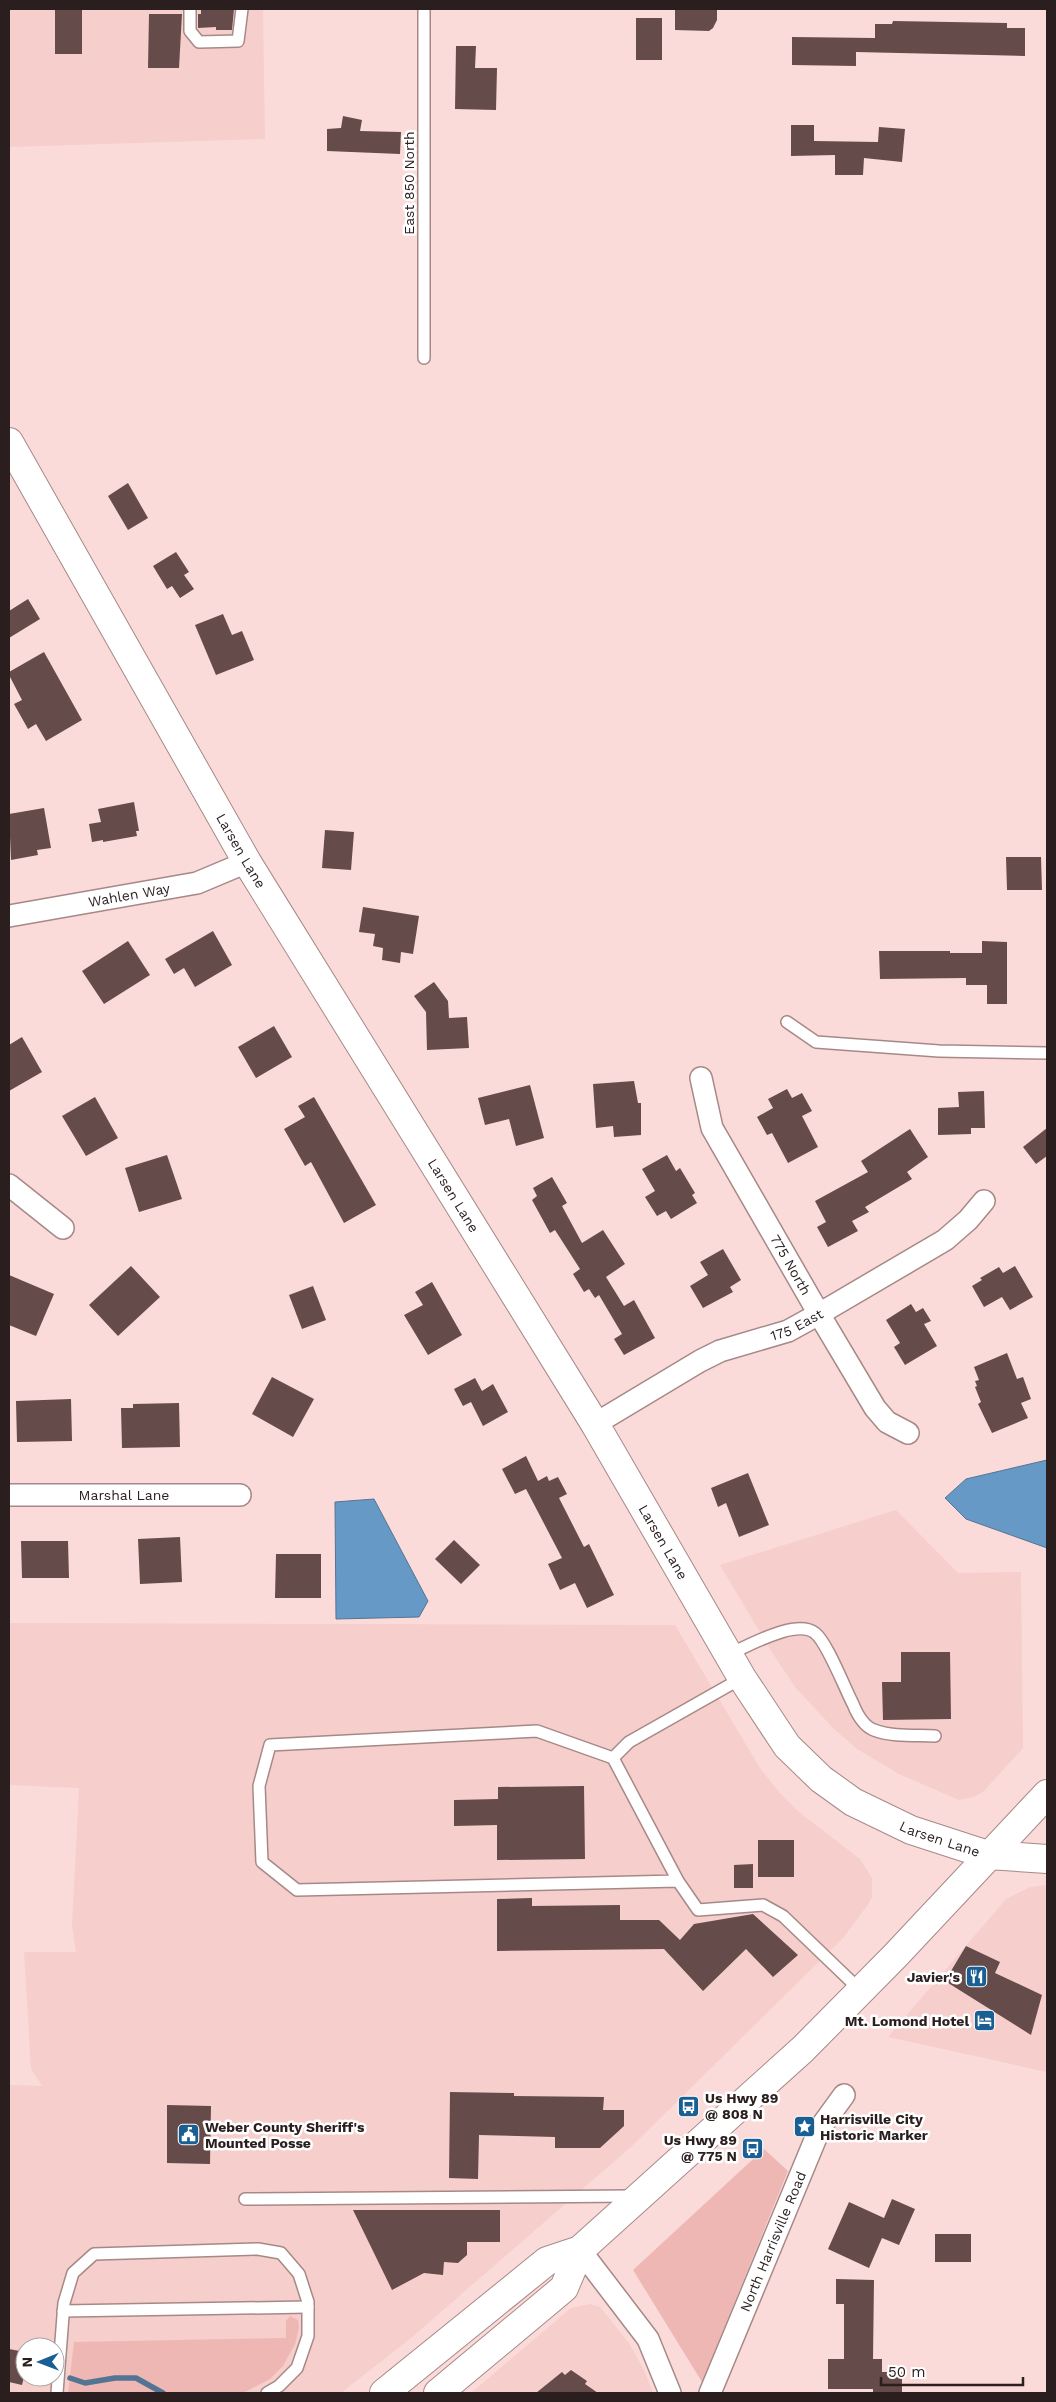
<svg xmlns="http://www.w3.org/2000/svg" width="1056" height="2402" font-family="'Work Sans',sans-serif">
	<style>
		.built { fill: #f6cecb; fill-rule: evenodd }
		.green { fill: #eeb7b4 }
		.water { fill: #6699c6; stroke: #547494 }
		.lines { fill: none; stroke-linecap: round; stroke-linejoin: round }
		.stream { stroke: #547494; stroke-width: 5.5 }
		.building { fill: #654b4a }
		.service-casing { stroke: #a68987; stroke-width: 14 }
		.minor-casing { stroke: #a68987; stroke-width: 24 }
		.secondary-casing { stroke: #a68987; stroke-width: 30 }
		.primary-casing { stroke: #a68987; stroke-width: 30 }
		.service { stroke: #fff; stroke-width: 11 }
		.minor { stroke: #fff; stroke-width: 21 }
		.secondary { stroke: #fff; stroke-width: 28 }
		.primary { stroke: #fff; stroke-width: 28 }
		.labels { text-anchor: middle; dominant-baseline: central; stroke-width: 5; stroke-linejoin: round; paint-order: stroke }
		.street-label { font-size: 14px; fill: #2a1e1e; stroke: #fff }
		.poi-label { font-size: 14px; font-weight: bold; fill: #2a1e1e; stroke: #fff; text-anchor: end }
	</style>
	<rect width="100%" height="100%" fill="#fbdbd9"/>
	<g class="built">
		<path d="M9,9H263L265,139L9,147Z"/>
		<path d="M896,1510L958,1573L1021,1572L1023,1748L984,1791L974,1797L959,1800L899,1774L857,1749L833,1728L795,1687L773,1654L720,1565Z"/>
		<path d="M9,1623L675,1625L760,1768L779,1792L799,1812L860,1859L872,1878V1897L867,1906L843,1938L632,2146L411,2338L341,2393H9V2085L42,2086L31,2069L24,1952H76L72,1925L79,1788L9,1785ZM25,2347H55V2377H25Z"/>
		<path d="M1047,1885V2072L888,2037L1006,1899L1030,1887Z"/>
		<path d="M590,2304L600,2307L629,2343L644,2370L653,2393H471L571,2308Z"/>
	</g>
	<g class="green">
		<path d="M764,2149L788,2171L702,2382L633,2270Z"/>
		<path d="M290,2316L298,2320L299,2328L295,2344L283,2366L270,2379L243,2393H68L74,2342L286,2338V2321Z"/>
	</g>
	<g class="water">
		<path d="M1047,1460V1548L966,1519L945,1498L966,1479Z"/>
		<path d="M374,1499L428,1601L419,1617L336,1619L335,1502Z"/>
	</g>
	<g class="lines">
		<path class="stream" d="M70,2378L85,2383L115,2378H136L163,2393"/>
	</g>
	<g class="building">
		<rect x="55" y="9" width="27" height="45"/>
		<path d="M201,9H234L232,30H216V27L198,28V14H201Z"/>
		<path d="M675,9H717V20L713,28L709,31L675,30Z"/>
		<path d="M149,14H182L179,68H148Z"/>
		<rect x="636" y="18" width="26" height="42"/>
		<path d="M893,21L1007,23V28H1025V56L856,52V66L792,65V37L875,38V24H892Z"/>
		<path d="M456,46H476L475,68H497L496,110L455,109Z"/>
		<path d="M343,116L362,120L360,131L401,132L400,154L327,151V129L341,128Z"/>
		<path d="M791,125H814V141L878,142L879,127L905,129L902,162L864,158L863,175H835V155L791,156Z"/>
		<path d="M128,483L148,518L128,530L108,496Z"/>
		<path d="M176,552L189,572L184,575L194,589L180,598L172,586L167,589L153,566Z"/>
		<path d="M28,599L40,619L9,638V611Z"/>
		<path d="M223,614L232,635L242,631L254,660L216,675L195,625Z"/>
		<path d="M44,652L82,720L46,741L36,724L28,729L14,704L22,700L9,675V672Z"/>
		<path d="M134,802L139,831H136L137,836L103,842V840L92,842L89,824L101,822L98,809Z"/>
		<path d="M44,808L51,848L37,850L38,855L11,860L9,814Z"/>
		<path d="M325,830L354,832L351,870L322,868Z"/>
		<path d="M1006,857H1041L1042,890H1007Z"/>
		<path d="M363,907L419,916L413,954L401,952L400,963L382,960L383,948L373,946L375,934L359,932Z"/>
		<path d="M213,931L232,965L195,987L184,968L174,974L165,959Z"/>
		<path d="M128,941L150,975L104,1004L82,971Z"/>
		<path d="M982,941L1007,942V1004H987V985H966V978L880,979L879,951H950V953H982Z"/>
		<path d="M434,982L448,1001L449,1018L467,1017L469,1048L427,1050L426,1012L414,996Z"/>
		<path d="M274,1026L292,1057L256,1078L238,1047Z"/>
		<path d="M22,1037L42,1072L9,1091V1045Z"/>
		<path d="M634,1081L638,1103H641V1135L614,1137L613,1126L596,1128L593,1084Z"/>
		<path d="M530,1085L544,1138L516,1146L509,1119L485,1125L478,1098Z"/>
		<path d="M787,1089L792,1098L802,1093L812,1111L802,1116L818,1147L788,1163L772,1133L767,1135L757,1117L773,1108L768,1099Z"/>
		<path d="M984,1091L985,1128H971V1134L938,1135V1108L959,1107L958,1092Z"/>
		<path d="M95,1097L118,1138L86,1156L62,1116Z"/>
		<path d="M314,1097L376,1205L344,1223L311,1162L305,1166L284,1129L305,1117L298,1106Z"/>
		<path d="M1047,1128V1156L1036,1164L1023,1147Z"/>
		<path d="M910,1129L928,1157L907,1172L912,1179L865,1207L869,1212L852,1221L858,1231L828,1247L817,1227L826,1222L815,1201L868,1172L861,1161Z"/>
		<path d="M167,1155L182,1199L139,1212L125,1168Z"/>
		<path d="M667,1155L676,1171L680,1168L695,1193L692,1195L697,1203L671,1219L666,1211L657,1216L645,1197L655,1191L642,1169Z"/>
		<path d="M552,1177L567,1203L562,1206L582,1243L603,1230L625,1264L606,1277L624,1306L634,1300L655,1338L624,1355L614,1339L622,1334L599,1295L595,1298L589,1289L584,1292L573,1274L580,1269L555,1230L550,1233L532,1200L537,1196L533,1188Z"/>
		<path d="M723,1249L741,1280L730,1287L733,1292L703,1308L690,1286L708,1275L700,1262Z"/>
		<path d="M131,1266L160,1297L118,1336L89,1305Z"/>
		<path d="M1015,1266L1033,1297L1010,1310L1002,1297L984,1307L972,1286L982,1280L980,1278L999,1267L1003,1273Z"/>
		<path d="M9,1275L54,1294L36,1336L9,1325Z"/>
		<path d="M432,1282L462,1335L428,1355L404,1315L423,1305L415,1292Z"/>
		<path d="M313,1286L326,1320L302,1329L289,1295Z"/>
		<path d="M911,1304L916,1312L923,1308L931,1321L924,1324L937,1346L905,1365L894,1347L900,1343L886,1320Z"/>
		<path d="M1007,1353L1017,1379L1023,1377L1031,1399L1021,1403L1028,1418L992,1433L978,1404L981,1402L975,1387L977,1386L975,1381L979,1380L974,1367Z"/>
		<path d="M272,1377L314,1399L293,1437L252,1414Z"/>
		<path d="M475,1378L482,1391L493,1384L508,1412L483,1426L471,1402L463,1406L454,1389Z"/>
		<path d="M71,1399L72,1441L17,1442L16,1401Z"/>
		<path d="M179,1403L180,1447L122,1448L121,1408H133V1404Z"/>
		<path d="M526,1456L538,1481L547,1476L549,1481L558,1477L567,1494L559,1498L584,1547L589,1544L614,1595L587,1608L575,1583L560,1590L548,1564L562,1558L526,1489L515,1494L502,1469Z"/>
		<path d="M748,1473L769,1525L739,1537L726,1503L718,1507L711,1488Z"/>
		<path d="M180,1537L182,1582L140,1584L138,1539Z"/>
		<path d="M454,1540L480,1565L461,1584L435,1559Z"/>
		<path d="M21,1541H68L69,1578H22Z"/>
		<path d="M276,1554H321V1598H275Z"/>
		<path d="M901,1652H950L951,1719L883,1720L882,1682H901Z"/>
		<path d="M584,1786L585,1859L497,1860V1825L454,1826V1800L498,1799V1787Z"/>
		<rect x="758" y="1840" width="36" height="37"/>
		<path d="M753,1864V1888H734V1865Z"/>
		<path d="M532,1898V1906L620,1905V1920H659L680,1940L694,1924L753,1914L798,1955L773,1977L746,1949L703,1991L664,1949L497,1951V1899Z"/>
		<path d="M966,1946L1000,1962L995,1973L1042,1995L1031,2035L945,1981Z"/>
		<path d="M450,2092L514,2093V2096L604,2097L603,2110H624V2126L600,2148H555V2137L479,2135L478,2179L449,2178Z"/>
		<path d="M167,2105L211,2106L210,2164L167,2163Z"/>
		<path d="M892,2199L915,2209L899,2245L882,2238L869,2268L828,2249L849,2202L884,2218Z"/>
		<path d="M353,2210H500V2242H467V2255L458,2263L444,2262L443,2275L424,2273L392,2290Z"/>
		<rect x="935" y="2234" width="36" height="28"/>
		<path d="M836,2279L874,2280L873,2359H882V2372H902V2393H873V2389H828V2359H844V2304H836Z"/>
		<path d="M9,2349L25,2352V2373L22,2385L9,2382Z"/>
		<path d="M571,2370L587,2381L585,2384L598,2393H536L562,2372L565,2375Z"/>
	</g>
	<g class="lines">
		<defs>
			<g id="service">
				<path d="M190,9V31L199,42L238,41L242,9"/>
				<path d="M424,9V358"/>
				<path d="M787,1022L816,1042L939,1051L1047,1053"/>
				<path d="M729,1654C749,1646 796,1618 815,1633C827,1642 845,1689 853,1704C857,1714 863,1726 874,1730C892,1737 916,1735 935,1736"/>
				<path d="M613,1758L629,1742L742,1678"/>
				<path d="M678,1881L297,1890L262,1862L259,1786L270,1745L537,1731L613,1758L678,1881L698,1910L763,1905L783,1916L860,1990"/>
				<path d="M245,2199L633,2196"/>
				<path d="M63,2311L308,2307"/>
				<path d="M57,2393L64,2303L73,2273L94,2254L258,2249L281,2253L299,2274L308,2302V2336L297,2368L279,2386L267,2393"/>
			</g>
			<g id="minor">
				<path id="s1" d="M9,916L197,883L247,862"/>
				<path id="s2" d="M701,1078L712,1128L819,1314L875,1408L887,1422L908,1433"/>
				<path d="M9,1185L63,1228"/>
				<path id="s3" d="M595,1424L700,1361L720,1351L788,1331L819,1314L945,1240L968,1220L984,1201"/>
				<path id="s4" d="M9,1495H240"/>
				<path d="M580,2250L648,2339L670,2393"/>
				<path id="s5" d="M710,2393L820,2128L844,2095"/>
			</g>
			<g id="secondary">
				<path id="s6" d="M9,442L247,862L595,1424L742,1678L787,1746L821,1779L853,1802L911,1830L988,1855L1047,1859"/>
			</g>
			<g id="primary">
				<path d="M384,2393L547,2261L580,2250L803,2049L895,1956L1047,1794"/>
				<path d="M438,2393L564,2288L580,2250"/>
			</g>
		</defs>
		<use href="#service" class="service-casing"/>
		<use href="#minor" class="minor-casing"/>
		<use href="#secondary" class="secondary-casing"/>
		<use href="#primary" class="primary-casing"/>
		<use href="#service" class="service"/>
		<use href="#minor" class="minor"/>
		<use href="#secondary" class="secondary"/>
		<use href="#primary" class="primary"/>
	</g>
	<defs>
		<symbol id="restaurant-square" viewBox="-11 -11 22 22"><rect x="-9" y="-9" width="18" height="18" rx="4" fill="#195f93" stroke="#fff"/><path d="M-5-6h1v4h1v-4h1v4h1v-4h1v5L-1.5 .5V6h-2V.5L-5-1ZM5-6V6H3V1.5H1.5Q1.5-4 5-6Z" fill="#fff"/></symbol>
		<symbol id="hotel-square" viewBox="-11 -11 22 22"><rect x="-9" y="-9" width="18" height="18" rx="4" fill="#195f93" stroke="#fff"/><path d="M-6-4.5h1.5V1H6V5H4.5V3h-9V5H-6ZM-4 0a1.8 1.8 0 1 1 3.6 0ZM.5 0V-2.5h3Q6-2.5 6 0Z" fill="#fff"/></symbol>
		<symbol id="bus-square" viewBox="-11 -11 22 22"><rect x="-9" y="-9" width="18" height="18" rx="4" fill="#195f93" stroke="#fff"/><path d="M-5-6H5V4H4V6H2V4H-2V6H-4V4H-5ZM-3.5-4V0h7V-4ZM-3.5 1.2v1.5H-2V1.2ZM2 1.2v1.5H3.5V1.2Z" fill="#fff"/></symbol>
		<symbol id="sight-square" viewBox="-11 -11 22 22"><rect x="-9" y="-9" width="18" height="18" rx="4" fill="#195f93" stroke="#fff"/><path d="M0-6L1.8-2.2L6-1.7L2.9 1.2L3.7 5.4L0 3.3L-3.7 5.4L-2.9 1.2L-6-1.7L-1.8-2.2Z" fill="#fff"/></symbol>
		<symbol id="civic-square" viewBox="-11 -11 22 22"><rect x="-9" y="-9" width="18" height="18" rx="4" fill="#195f93" stroke="#fff"/><path d="M-.6-6.5H3V-4.5H.6V-3L4-1V1h2V6H-6V1h2V-1L-.6-3ZM-1.2 2.5V6h2.4V2.5Z" fill="#fff"/></symbol>
	</defs>
	<g fill-rule="evenodd">
		<use href="#restaurant-square" x="964" y="1964" width="25" height="25"/>
		<use href="#hotel-square" x="972" y="2008" width="25" height="25"/>
		<use href="#bus-square" x="676" y="2094" width="25" height="25"/>
		<use href="#sight-square" x="792" y="2114" width="25" height="25"/>
		<use href="#civic-square" x="176" y="2122" width="25" height="25"/>
		<use href="#bus-square" x="740" y="2136" width="25" height="25"/>
	</g>
	<g class="labels">
		<g class="street-label">
			<text transform="translate(409 183) rotate(-90)">East 850 North</text>
			<text stroke="none"><textPath href="#s6" startOffset="470">Larsen Lane</textPath></text>
			<text stroke="none"><textPath href="#s1" startOffset="122">Wahlen Way</textPath></text>
			<text stroke="none"><textPath href="#s6" startOffset="875">Larsen Lane</textPath></text>
			<text stroke="none"><textPath href="#s2" startOffset="209">775 North</textPath></text>
			<text stroke="none"><textPath href="#s3" startOffset="226">175 East</textPath></text>
			<text stroke="none"><textPath href="#s4" startOffset="115">Marshal Lane</textPath></text>
			<text stroke="none"><textPath href="#s6" startOffset="1280">Larsen Lane</textPath></text>
			<text stroke="none"><textPath href="#s6" startOffset="1700">Larsen Lane</textPath></text>
			<text stroke="none"><textPath href="#s5" startOffset="164">North Harrisville Road</textPath></text>
		</g>
		<g class="poi-label">
			<text x="960" y="1977">Javier's</text>
			<text x="969" y="2021">Mt. Lomond Hotel</text>
			<text x="705" y="2098" text-anchor="start">Us Hwy 89<tspan x="705" dy="16">@ 808 N</tspan></text>
			<text x="820" y="2119" text-anchor="start">Harrisville City<tspan x="820" dy="16">Historic Marker</tspan></text>
			<text x="205" y="2127" text-anchor="start">Weber County Sheriff's<tspan x="205" dy="16">Mounted Posse</tspan></text>
			<text x="737" y="2140">Us Hwy 89<tspan x="737" dy="16">@ 775 N</tspan></text>
		</g>
	</g>
	<rect width="1056" height="2402" fill="none" stroke="#2a1e1e" stroke-width="20"/>
	<g transform="translate(40 2362) rotate(269)"><circle r="24" fill="#ffffff" stroke="#aaa5a5"/>
	<path d="M0-4L9 19L0 12L-9 19Z" fill="#195f93"/>
	<text y="-8" font-size="14" font-weight="bold" text-anchor="middle" fill="#2a1e1e">N</text>
	</g>
	<path d="M881 2377v8h142v-8" fill="none" stroke="#2a1e1e" stroke-width="2.5"/>
	<text x="888" y="2377" font-size="15" fill="#2a1e1e" stroke="#ffffff" stroke-width="4" paint-order="stroke">50 m</text>
</svg>
